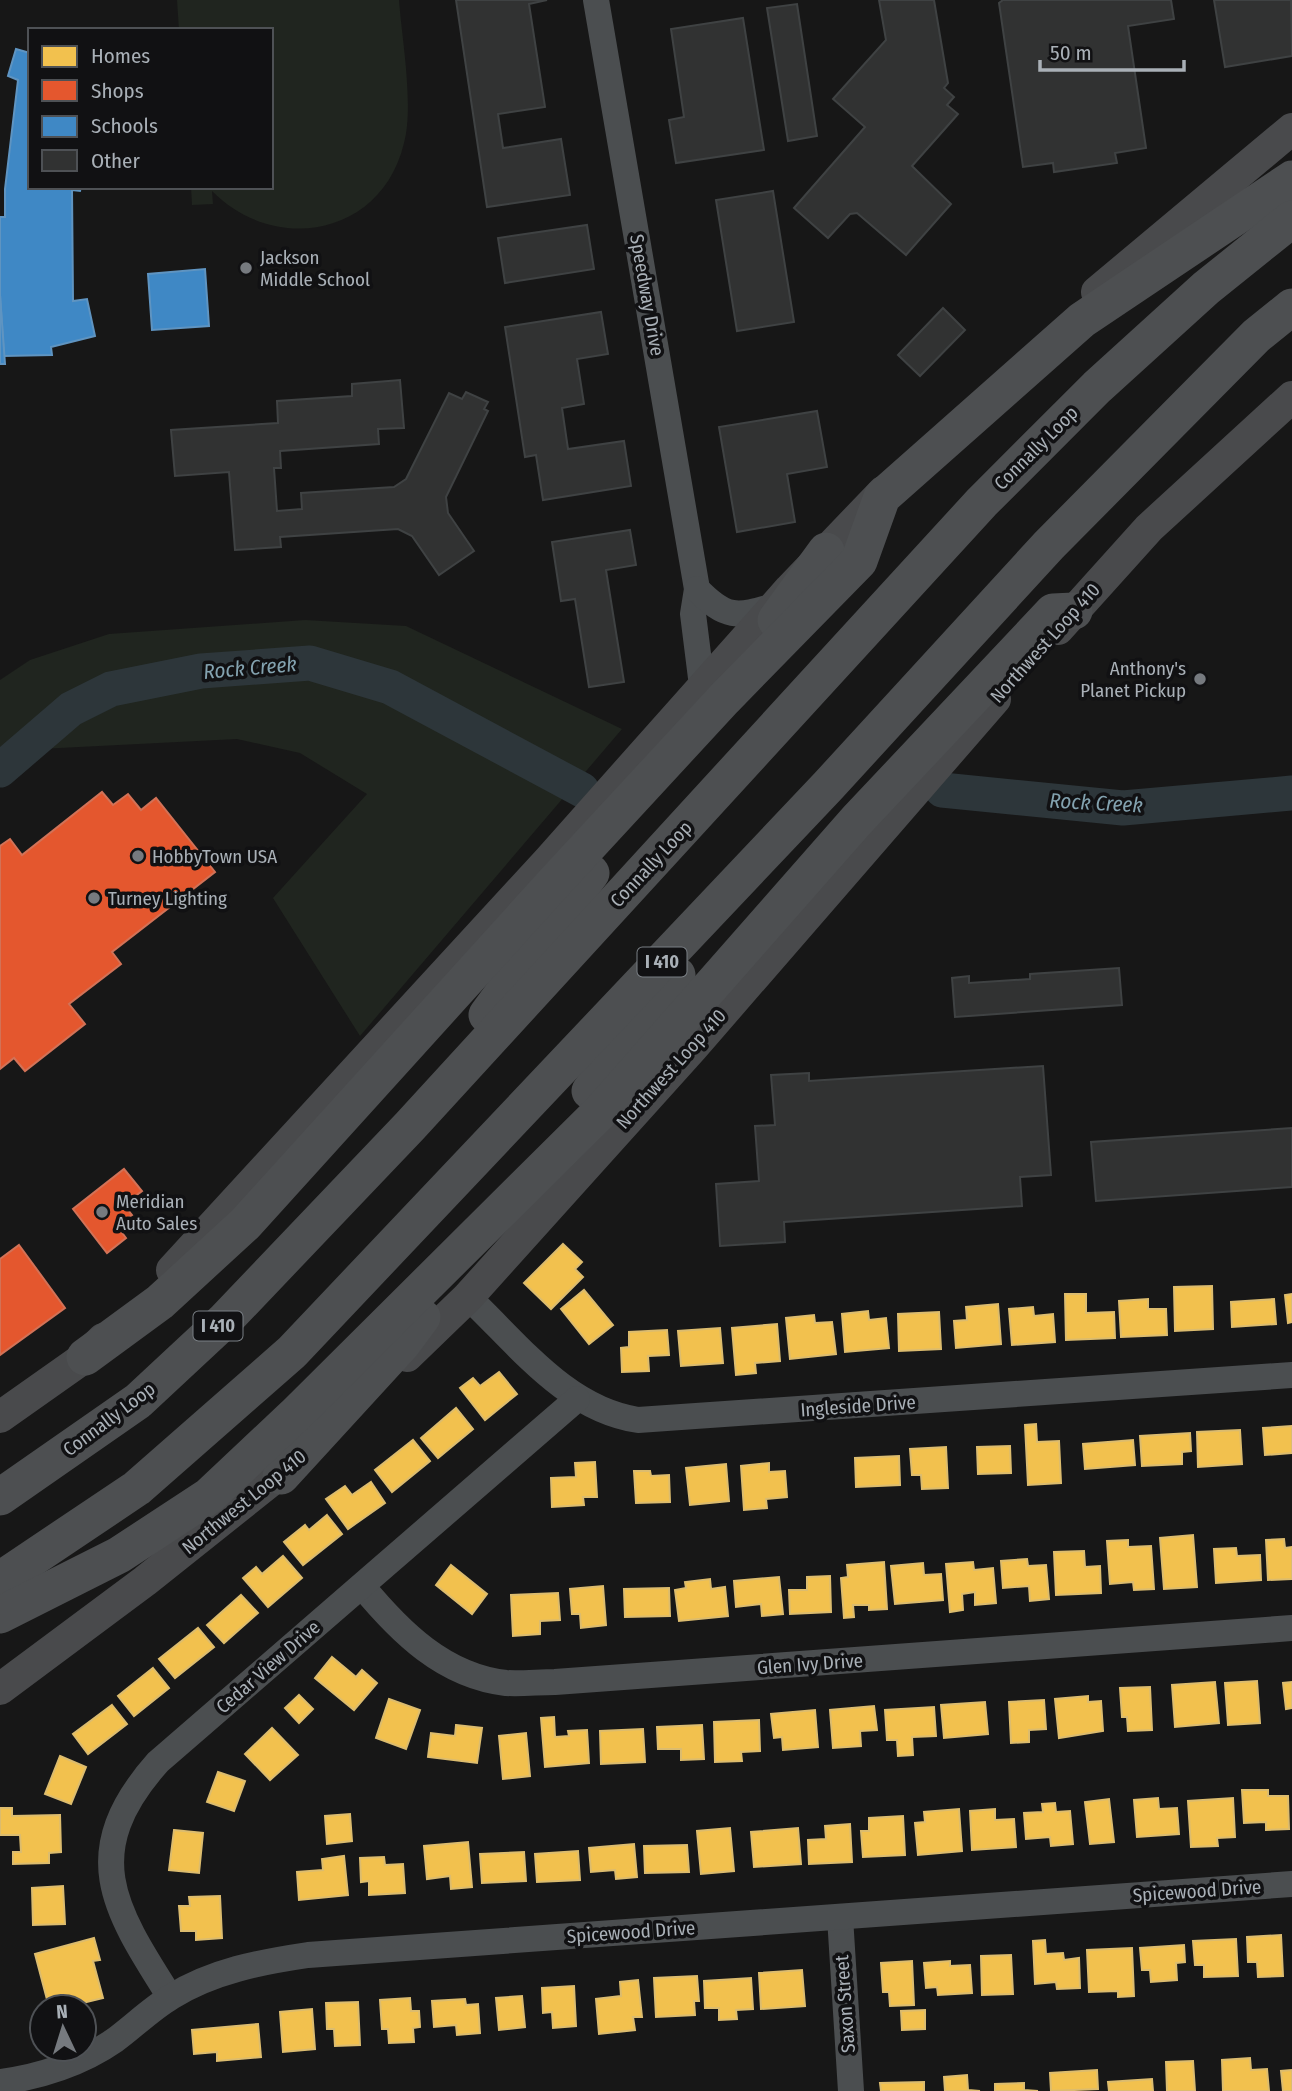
<svg xmlns="http://www.w3.org/2000/svg" width="1292" height="2091" font-family="'Fira Sans Condensed',sans-serif">
	<style>
		.green { fill: #20251f }
		.homes { fill: #f2c14e; stroke: #dcbc6e; stroke-width: 2 }
		.shops { fill: #e4572e; stroke: #d27257; stroke-width: 2 }
		.schools { fill: #3f88c5; stroke: #5f94c1; stroke-width: 2 }
		.lines { fill: none; stroke-linecap: round; stroke-linejoin: round }
		.river { stroke: #2d363a; stroke-width: 35 }
		.building { fill: #313232; stroke: #3f4243; stroke-width: 2 }
		.minor { stroke: #4b4e50; stroke-width: 26 }
		.major { stroke: #494a4c; stroke-width: 32 }
		.highway { stroke: #4d4f51; stroke-width: 37 }
		.poi-dot { fill: #767a7f; stroke: #111113; stroke-width: 2.5 }
		.labels { text-anchor: middle; dominant-baseline: central; stroke-width: 7; stroke-linejoin: round; paint-order: stroke }
		.shield { fill: #111113; stroke: #7b8086; stroke-width: 2 }
		.shield-label { font-size: 18px; font-weight: bold; fill: #a9b0b7 }
		.poi-label { font-size: 19px; fill: #a9b0b7; stroke: #111113; text-anchor: start }
		.street-label { font-size: 19px; fill: #a9b0b7; stroke: #111113 }
		.water-label { font-size: 21px; font-style: italic; fill: #83a2af; stroke: #111113 }
	</style>
	<rect width="100%" height="100%" fill="#171717"/>
	<g class="green">
		<path d="M177,0H399C402,40 414,106 404,143C382,236 275,255 212,191L213,204L192,205L191,187H271V30H179Z"/>
		<path d="M305,620L406,626L622,729L360,1036L273,898L367,794L300,753L237,739L0,751V680L30,660L109,634Z"/>
	</g>
	<g class="homes">
		<path d="M563,1244L582,1262L575,1269L583,1277L551,1309L524,1283Z"/>
		<path d="M1212,1286L1213,1329L1175,1331L1174,1287Z"/>
		<path d="M584,1290L613,1325L589,1344L561,1309Z"/>
		<path d="M1065,1294H1086V1313L1114,1312L1115,1338L1066,1340Z"/>
		<path d="M1292,1294V1322L1288,1323L1285,1295Z"/>
		<path d="M1148,1299V1309H1166L1167,1335L1121,1337L1119,1301Z"/>
		<path d="M1274,1299L1276,1324L1232,1327L1231,1302Z"/>
		<path d="M998,1304L1001,1344L956,1348L954,1321L967,1320L966,1307Z"/>
		<path d="M1033,1307L1034,1316L1053,1314L1055,1342L1012,1345L1009,1309Z"/>
		<path d="M868,1311L869,1320L886,1318L889,1348L845,1352L842,1314Z"/>
		<path d="M939,1312L941,1349L899,1351L898,1314Z"/>
		<path d="M814,1315L815,1323L832,1322L836,1354L790,1359L786,1318Z"/>
		<path d="M777,1324L780,1361L755,1363L756,1373L736,1375L732,1328Z"/>
		<path d="M720,1328L723,1363L681,1366L678,1331Z"/>
		<path d="M667,1330L669,1355L648,1356L649,1371L622,1372L621,1348L629,1347V1332Z"/>
		<path d="M499,1372L517,1394L485,1420L460,1388L473,1378L480,1386Z"/>
		<path d="M456,1408L473,1429L438,1458L421,1438Z"/>
		<path d="M1036,1424L1037,1442L1059,1441L1061,1483L1028,1485L1025,1425Z"/>
		<path d="M1292,1426V1453L1265,1455L1263,1428Z"/>
		<path d="M1240,1430L1242,1464L1198,1467L1197,1432Z"/>
		<path d="M1190,1433L1191,1451L1182,1452V1464L1142,1466L1140,1436Z"/>
		<path d="M413,1440L430,1461L392,1492L375,1470Z"/>
		<path d="M1133,1440L1135,1465L1085,1469L1083,1444Z"/>
		<path d="M1010,1446L1011,1473L978,1474L977,1447Z"/>
		<path d="M946,1447L948,1488L922,1489L921,1475H912L910,1449Z"/>
		<path d="M899,1456L900,1485L856,1487L855,1458Z"/>
		<path d="M595,1462L597,1497H583L584,1505L552,1507L551,1478L576,1477L575,1463Z"/>
		<path d="M769,1463V1472L785,1471L787,1497L766,1499L767,1508L744,1510L741,1466Z"/>
		<path d="M726,1464L729,1501L690,1505L686,1468Z"/>
		<path d="M634,1471H650L651,1476L669,1475L670,1502L636,1503Z"/>
		<path d="M371,1482L385,1503L348,1529L326,1499L345,1486L352,1495Z"/>
		<path d="M327,1515L342,1534L303,1565L284,1542L305,1525L309,1530Z"/>
		<path d="M1193,1535L1197,1587L1164,1589L1160,1538Z"/>
		<path d="M1284,1539L1285,1548L1292,1547V1579L1268,1580L1266,1540Z"/>
		<path d="M1128,1540V1547L1151,1546L1154,1589L1134,1590L1133,1582L1110,1584L1107,1541Z"/>
		<path d="M1236,1548L1237,1556L1260,1555L1261,1580L1216,1583L1214,1549Z"/>
		<path d="M1084,1551L1085,1567L1100,1566L1101,1593L1056,1595L1054,1552Z"/>
		<path d="M283,1556L302,1578L268,1607L243,1578L256,1567L262,1574Z"/>
		<path d="M1027,1559L1028,1566L1046,1565L1049,1599L1030,1601L1029,1586L1003,1588L1001,1561Z"/>
		<path d="M884,1562L887,1609L869,1610V1605H853L854,1617L844,1618L841,1578L848,1577L847,1565Z"/>
		<path d="M973,1562L974,1570L993,1568L996,1603L975,1605V1592L962,1594L963,1610L950,1612L946,1564Z"/>
		<path d="M923,1563L924,1575L941,1574L943,1600L895,1604L891,1566Z"/>
		<path d="M451,1565L487,1594L472,1614L436,1585Z"/>
		<path d="M830,1576L831,1612L790,1614L789,1590H807V1577Z"/>
		<path d="M779,1577L783,1614L762,1616L761,1604L736,1607L734,1581Z"/>
		<path d="M710,1579L711,1589L725,1587L728,1616L679,1621L675,1590L686,1588L685,1582Z"/>
		<path d="M603,1586L606,1625L581,1628L580,1614H572L570,1589Z"/>
		<path d="M669,1588L670,1616L625,1617L624,1589Z"/>
		<path d="M558,1593L560,1620L540,1621V1634L513,1636L511,1595Z"/>
		<path d="M241,1595L258,1613L224,1643L207,1625Z"/>
		<path d="M198,1628L214,1647L175,1678L159,1659Z"/>
		<path d="M332,1657L356,1677L362,1670L377,1683L354,1710L315,1678Z"/>
		<path d="M153,1668L169,1688L134,1716L118,1696Z"/>
		<path d="M1257,1681L1260,1723L1228,1725L1225,1683Z"/>
		<path d="M1215,1682L1219,1723L1175,1727L1172,1685Z"/>
		<path d="M1292,1682V1708L1286,1709L1283,1683Z"/>
		<path d="M1150,1687L1152,1730L1128,1731L1127,1717H1122L1120,1688Z"/>
		<path d="M299,1695L313,1709L299,1723L285,1708Z"/>
		<path d="M1088,1696V1702L1101,1701L1103,1731L1059,1738L1055,1699Z"/>
		<path d="M389,1699L420,1710L406,1749L376,1738Z"/>
		<path d="M1044,1700L1046,1729L1029,1730V1742L1011,1743L1009,1702Z"/>
		<path d="M985,1702L988,1734L944,1738L941,1705Z"/>
		<path d="M112,1705L127,1724L88,1754L73,1734Z"/>
		<path d="M874,1706L877,1730L860,1731L861,1746L833,1748L830,1710Z"/>
		<path d="M934,1707L936,1736L912,1737L913,1755L898,1756L897,1740H887L885,1710Z"/>
		<path d="M815,1710L818,1747L783,1750L782,1737L774,1738L771,1714Z"/>
		<path d="M554,1717L555,1737L569,1736L568,1731L587,1730L589,1763L545,1767L541,1718Z"/>
		<path d="M759,1720L760,1751L741,1752L742,1761L715,1762L714,1722Z"/>
		<path d="M456,1725L482,1728L477,1763L428,1757L431,1733L455,1736Z"/>
		<path d="M702,1725L704,1759L681,1760V1749H658L657,1727Z"/>
		<path d="M272,1728L298,1755L270,1780L245,1754Z"/>
		<path d="M643,1729L645,1762L601,1764L600,1731Z"/>
		<path d="M526,1733L530,1776L503,1779L499,1736Z"/>
		<path d="M60,1756L86,1767L71,1804L45,1794Z"/>
		<path d="M218,1772L245,1781L234,1811L207,1802Z"/>
		<path d="M1242,1790H1268V1796H1288L1289,1829L1266,1830V1822L1244,1823Z"/>
		<path d="M1158,1798L1159,1809L1177,1808L1179,1834L1137,1837L1134,1800Z"/>
		<path d="M1233,1798L1235,1837L1217,1838L1218,1846L1191,1847L1188,1801Z"/>
		<path d="M1109,1799L1114,1842L1090,1844L1085,1802Z"/>
		<path d="M1055,1803L1056,1812L1070,1811L1073,1844L1051,1846L1050,1837L1026,1839L1024,1813L1043,1812L1042,1804Z"/>
		<path d="M0,1808H12V1816L60,1815L61,1852L49,1853V1863L13,1864V1852H21L20,1835H0Z"/>
		<path d="M959,1809L962,1851L918,1855L915,1823L925,1822L924,1812Z"/>
		<path d="M995,1809V1820L1014,1819L1016,1847L972,1850L970,1811Z"/>
		<path d="M350,1814L352,1841L327,1844L325,1816Z"/>
		<path d="M903,1816L905,1855L863,1857L861,1831H869V1818Z"/>
		<path d="M850,1824L852,1862L809,1864L808,1840L826,1839L825,1826Z"/>
		<path d="M730,1828L734,1871L701,1874L697,1831Z"/>
		<path d="M798,1828L801,1864L754,1867L751,1832Z"/>
		<path d="M174,1830L203,1833L199,1873L169,1870Z"/>
		<path d="M468,1842L472,1887L451,1889L450,1876L427,1879L424,1846Z"/>
		<path d="M634,1844L637,1877L616,1879L615,1870L591,1872L589,1848Z"/>
		<path d="M687,1845L689,1872L645,1873L644,1846Z"/>
		<path d="M578,1851L580,1880L537,1882L535,1854Z"/>
		<path d="M524,1852L526,1881L482,1883L480,1854Z"/>
		<path d="M344,1856L348,1895L299,1900L297,1872L323,1870L322,1859Z"/>
		<path d="M384,1857L385,1865L403,1864L405,1893L369,1895V1881L361,1882L360,1858Z"/>
		<path d="M63,1886L65,1924L33,1925L32,1888Z"/>
		<path d="M220,1896L222,1938L196,1940V1931H181L179,1906H190L189,1897Z"/>
		<path d="M1281,1935L1283,1976L1258,1977L1257,1962H1248L1247,1937Z"/>
		<path d="M94,1938L100,1960L93,1961L103,1998L66,2007H49L35,1954Z"/>
		<path d="M1236,1939L1238,1976L1204,1977V1965H1195L1193,1941Z"/>
		<path d="M1045,1940L1046,1954L1063,1953L1064,1960L1079,1958L1080,1988L1057,1989L1056,1982L1035,1984L1033,1941Z"/>
		<path d="M1184,1945L1185,1962L1176,1963L1177,1980L1151,1982L1150,1970H1142L1140,1948Z"/>
		<path d="M1132,1948L1134,1996L1118,1997V1991L1089,1992L1087,1950Z"/>
		<path d="M1011,1955L1013,1994L982,1995L981,1956Z"/>
		<path d="M912,1961L914,2005L890,2006L889,1992H883L881,1963Z"/>
		<path d="M950,1961V1966L970,1965L972,1993L938,1995L937,1987L926,1988L924,1963Z"/>
		<path d="M802,1970L805,2006L761,2009L759,1973Z"/>
		<path d="M697,1976L699,2001H694L695,2015L656,2017L654,1978Z"/>
		<path d="M751,1978L753,2009L736,2010L737,2019L719,2020V2008H705L704,1981Z"/>
		<path d="M638,1980L642,2017H633L635,2030L599,2034L596,1999L621,1996L620,1982Z"/>
		<path d="M574,1986L576,2026L553,2028L552,2012L543,2013L542,1988Z"/>
		<path d="M522,1996L525,2027L499,2030L496,1998Z"/>
		<path d="M410,1998L411,2011H419L420,2027L413,2028L414,2042L389,2043L388,2029H382L380,2000Z"/>
		<path d="M465,1999L466,2005L478,2004L480,2033L457,2035L456,2025L434,2027L432,2001Z"/>
		<path d="M358,2002L360,2045L335,2046L334,2029H327L326,2003Z"/>
		<path d="M312,2009L315,2049L283,2052L280,2012Z"/>
		<path d="M925,2010V2029L902,2030L901,2011Z"/>
		<path d="M258,2024L261,2057L217,2061V2052L194,2054L192,2030Z"/>
		<path d="M1250,2058L1251,2070L1267,2069L1269,2091H1223L1222,2060Z"/>
		<path d="M1193,2061L1195,2091H1167L1166,2062Z"/>
		<path d="M1097,2070L1098,2089L1051,2091L1050,2073Z"/>
		<path d="M1292,2070V2091H1283L1281,2071Z"/>
		<path d="M967,2075L968,2090L980,2091H945L944,2077Z"/>
		<path d="M1152,2079L1153,2091H1109L1108,2082Z"/>
		<path d="M924,2082V2091H881L880,2083Z"/>
		<path d="M1024,2083V2090L1038,2091H995V2084Z"/>
	</g>
	<g class="shops">
		<path d="M102,792L113,805L128,794L141,810L156,798L215,872L112,952L121,964L69,1004L85,1024L25,1071L14,1058L0,1069V846L10,839L22,855Z"/>
		<path d="M124,1169L142,1191L124,1205L132,1215L117,1226L126,1238L107,1253L73,1209Z"/>
		<path d="M19,1245L65,1308L0,1355V1259Z"/>
	</g>
	<g class="schools">
		<path d="M16,49L30,53V187H81L80,191L72,190L73,301L87,299L95,336L51,347L52,355L4,356L0,295V217H5V189L18,80L8,76Z"/>
		<path d="M205,269L209,326L152,330L148,274Z"/>
		<path d="M0,295L5,364H0Z"/>
	</g>
	<g class="lines">
		<g class="river">
			<path d="M0,770L71,709L111,689L201,671L310,663L390,687L582,790"/>
			<path d="M942,790L1123,808L1292,793"/>
		</g>
	</g>
	<g class="building">
		<path d="M456,0H547L529,4L545,107L498,114L503,148L561,139L570,195L487,207Z"/>
		<path d="M879,0H934L948,83L944,88L954,97L947,105L958,114L912,166L951,204L906,255L857,213L850,214L828,238L794,208L865,127L833,99L886,40Z"/>
		<path d="M1003,0H1171L1174,19L1128,26L1146,148L1115,153L1117,163L1054,172L1053,163L1023,167L999,3Z"/>
		<path d="M1214,0H1291L1292,56L1225,67Z"/>
		<path d="M797,4L817,136L788,141L767,8Z"/>
		<path d="M743,18L764,150L676,163L669,120L684,117L671,29Z"/>
		<path d="M773,191L794,322L737,331L716,200Z"/>
		<path d="M587,225L594,269L505,283L498,238Z"/>
		<path d="M943,308L965,330L920,376L898,355Z"/>
		<path d="M601,312L608,354L577,359L584,404L562,408L568,449L624,441L631,486L543,500L536,455L525,457L505,327Z"/>
		<path d="M400,380L404,428L378,429L379,444L280,451L281,468H274L277,511L302,509L301,493L394,487L406,479L449,393L462,399L466,392L488,402L484,409L488,411L446,497L448,513L474,551L439,575L412,536L398,529L280,537L281,547L235,550L229,472L175,476L171,430L278,423L277,401L352,396V384Z"/>
		<path d="M817,411L827,467L787,474L795,522L737,532L719,427Z"/>
		<path d="M630,530L636,565L606,570L624,682L589,687L575,599L561,601L552,542Z"/>
		<path d="M1119,968L1122,1005L955,1017L952,978L969,976V983L1030,979V974Z"/>
		<path d="M1043,1066L1051,1175L1020,1177L1022,1206L784,1222L785,1242L720,1246L716,1184L759,1181L755,1126L775,1125L771,1075L809,1073V1081Z"/>
		<path d="M1292,1128V1187L1096,1201L1091,1142Z"/>
	</g>
	<g class="lines">
		<g class="minor">
			<path d="M596,0L697,589L693,614L702,686"/>
			<path d="M697,589C726,619 736,617 775,606"/>
			<path d="M468,1297C519,1345 566,1409 638,1420L1292,1375"/>
			<path d="M362,1586C400,1632 444,1676 506,1683C522,1684 539,1682 555,1682L1292,1628"/>
			<path d="M840,1917L851,2091"/>
			<path d="M170,1997C114,1909 77,1853 158,1762L577,1399"/>
			<path d="M0,2082C40,2077 82,2063 115,2040C134,2026 151,2009 171,1997C212,1971 261,1962 308,1955L1292,1884"/>
		</g>
		<g class="major">
			<path d="M1097,292L1292,129"/>
			<path d="M1058,629L1149,528L1292,397"/>
			<path d="M172,1270L549,860L790,589L883,492"/>
			<path d="M407,1356L468,1297L693,1047L995,699"/>
			<path d="M0,1417L85,1357L103,1339"/>
			<path d="M0,1689L145,1581L298,1459"/>
		</g>
		<g class="highway">
			<path d="M776,620L826,551"/>
			<path d="M487,1015L591,873"/>
			<path d="M590,1091L677,975"/>
			<path d="M85,1357L160,1302L245,1224L553,884L724,699L859,561L882,497L1082,320L1292,179"/>
			<path d="M281,1476L402,1344L422,1317"/>
			<path d="M0,1497L138,1401L225,1320L410,1126L982,502L1097,387L1206,288L1292,219"/>
			<path d="M0,1580L137,1488L292,1352L828,786L1049,545L1256,336L1292,307"/>
			<path d="M0,1615L119,1555L209,1496L295,1415L602,1110L857,820L1053,612L1074,611"/>
		</g>
	</g>
	<g class="poi-dot">
		<circle cx="246" cy="268" r="7"/>
		<circle cx="1200" cy="679" r="7"/>
		<circle cx="138" cy="856" r="7"/>
		<circle cx="94" cy="898" r="7"/>
		<circle cx="102" cy="1212" r="7"/>
	</g>
	<g class="labels">
		<g class="shield">
			<rect x="637.5" y="947.5" width="49" height="29" rx="5"/>
			<rect x="193.5" y="1311.5" width="49" height="29" rx="5"/>
		</g>
		<g class="shield-label">
			<text x="662" y="962">I 410</text>
			<text x="218" y="1326">I 410</text>
		</g>
		<g class="poi-label">
			<text x="260" y="257">Jackson<tspan x="260" dy="22">Middle School</tspan></text>
			<text x="1186" y="668" text-anchor="end">Anthony's<tspan x="1186" dy="22">Planet Pickup</tspan></text>
			<text x="152" y="856">HobbyTown USA</text>
			<text x="108" y="898">Turney Lighting</text>
			<text x="116" y="1201">Meridian<tspan x="116" dy="22">Auto Sales</tspan></text>
		</g>
		<g class="street-label">
			<text transform="translate(647 295) rotate(80)">Speedway Drive</text>
			<text transform="translate(1036 448) rotate(-45)">Connally Loop</text>
			<text transform="translate(1045 643) rotate(-48)">Northwest Loop 410</text>
			<text transform="translate(651 864) rotate(-47)">Connally Loop</text>
			<text transform="translate(671 1069) rotate(-48)">Northwest Loop 410</text>
			<text transform="translate(858 1406) rotate(-4)">Ingleside Drive</text>
			<text transform="translate(109 1419) rotate(-37)">Connally Loop</text>
			<text transform="translate(244 1502) rotate(-39)">Northwest Loop 410</text>
			<text transform="translate(810 1664) rotate(-4)">Glen Ivy Drive</text>
			<text transform="translate(268 1667) rotate(-41)">Cedar View Drive</text>
			<text transform="translate(1197 1891) rotate(-4)">Spicewood Drive</text>
			<text transform="translate(631 1932) rotate(-4)">Spicewood Drive</text>
			<text transform="translate(845 2004) rotate(-94)">Saxon Street</text>
		</g>
		<g class="water-label">
			<text transform="translate(250 668) rotate(-5)">Rock Creek</text>
			<text transform="translate(1096 803) rotate(3)">Rock Creek</text>
		</g>
	</g>
	<rect x="28" y="28" width="245" height="161" fill="#111113" stroke="#4e5155" stroke-width="2"/>
	<rect x="42" y="46" width="35" height="21" fill="#f2c14e" stroke="#4e5155" stroke-width="2"/>
	<text x="91" y="63" font-size="21" fill="#a9b0b7">Homes</text>
	<rect x="42" y="80" width="35" height="21" fill="#e4572e" stroke="#4e5155" stroke-width="2"/>
	<text x="91" y="98" font-size="21" fill="#a9b0b7">Shops</text>
	<rect x="42" y="116" width="35" height="21" fill="#3f88c5" stroke="#4e5155" stroke-width="2"/>
	<text x="91" y="133" font-size="21" fill="#a9b0b7">Schools</text>
	<rect x="42" y="150" width="35" height="21" fill="#313232" stroke="#4e5155" stroke-width="2"/>
	<text x="91" y="168" font-size="21" fill="#a9b0b7">Other</text>
	<g transform="translate(63 2028) rotate(356)"><circle r="33" fill="#111113" stroke="#4e5155" stroke-width="2"/>
	<path d="M0-5L12 26L0 18L-12 26Z" fill="#767a7f"/>
	<text y="-10" font-size="19" font-weight="bold" text-anchor="middle" fill="#a9b0b7">N</text>
	</g>
	<path d="M1040 60v10h144v-10" fill="none" stroke="#a9b0b7" stroke-width="3.5"/>
	<text x="1050" y="60" font-size="21" fill="#a9b0b7" stroke="#111113" stroke-width="5" paint-order="stroke">50 m</text>
</svg>
